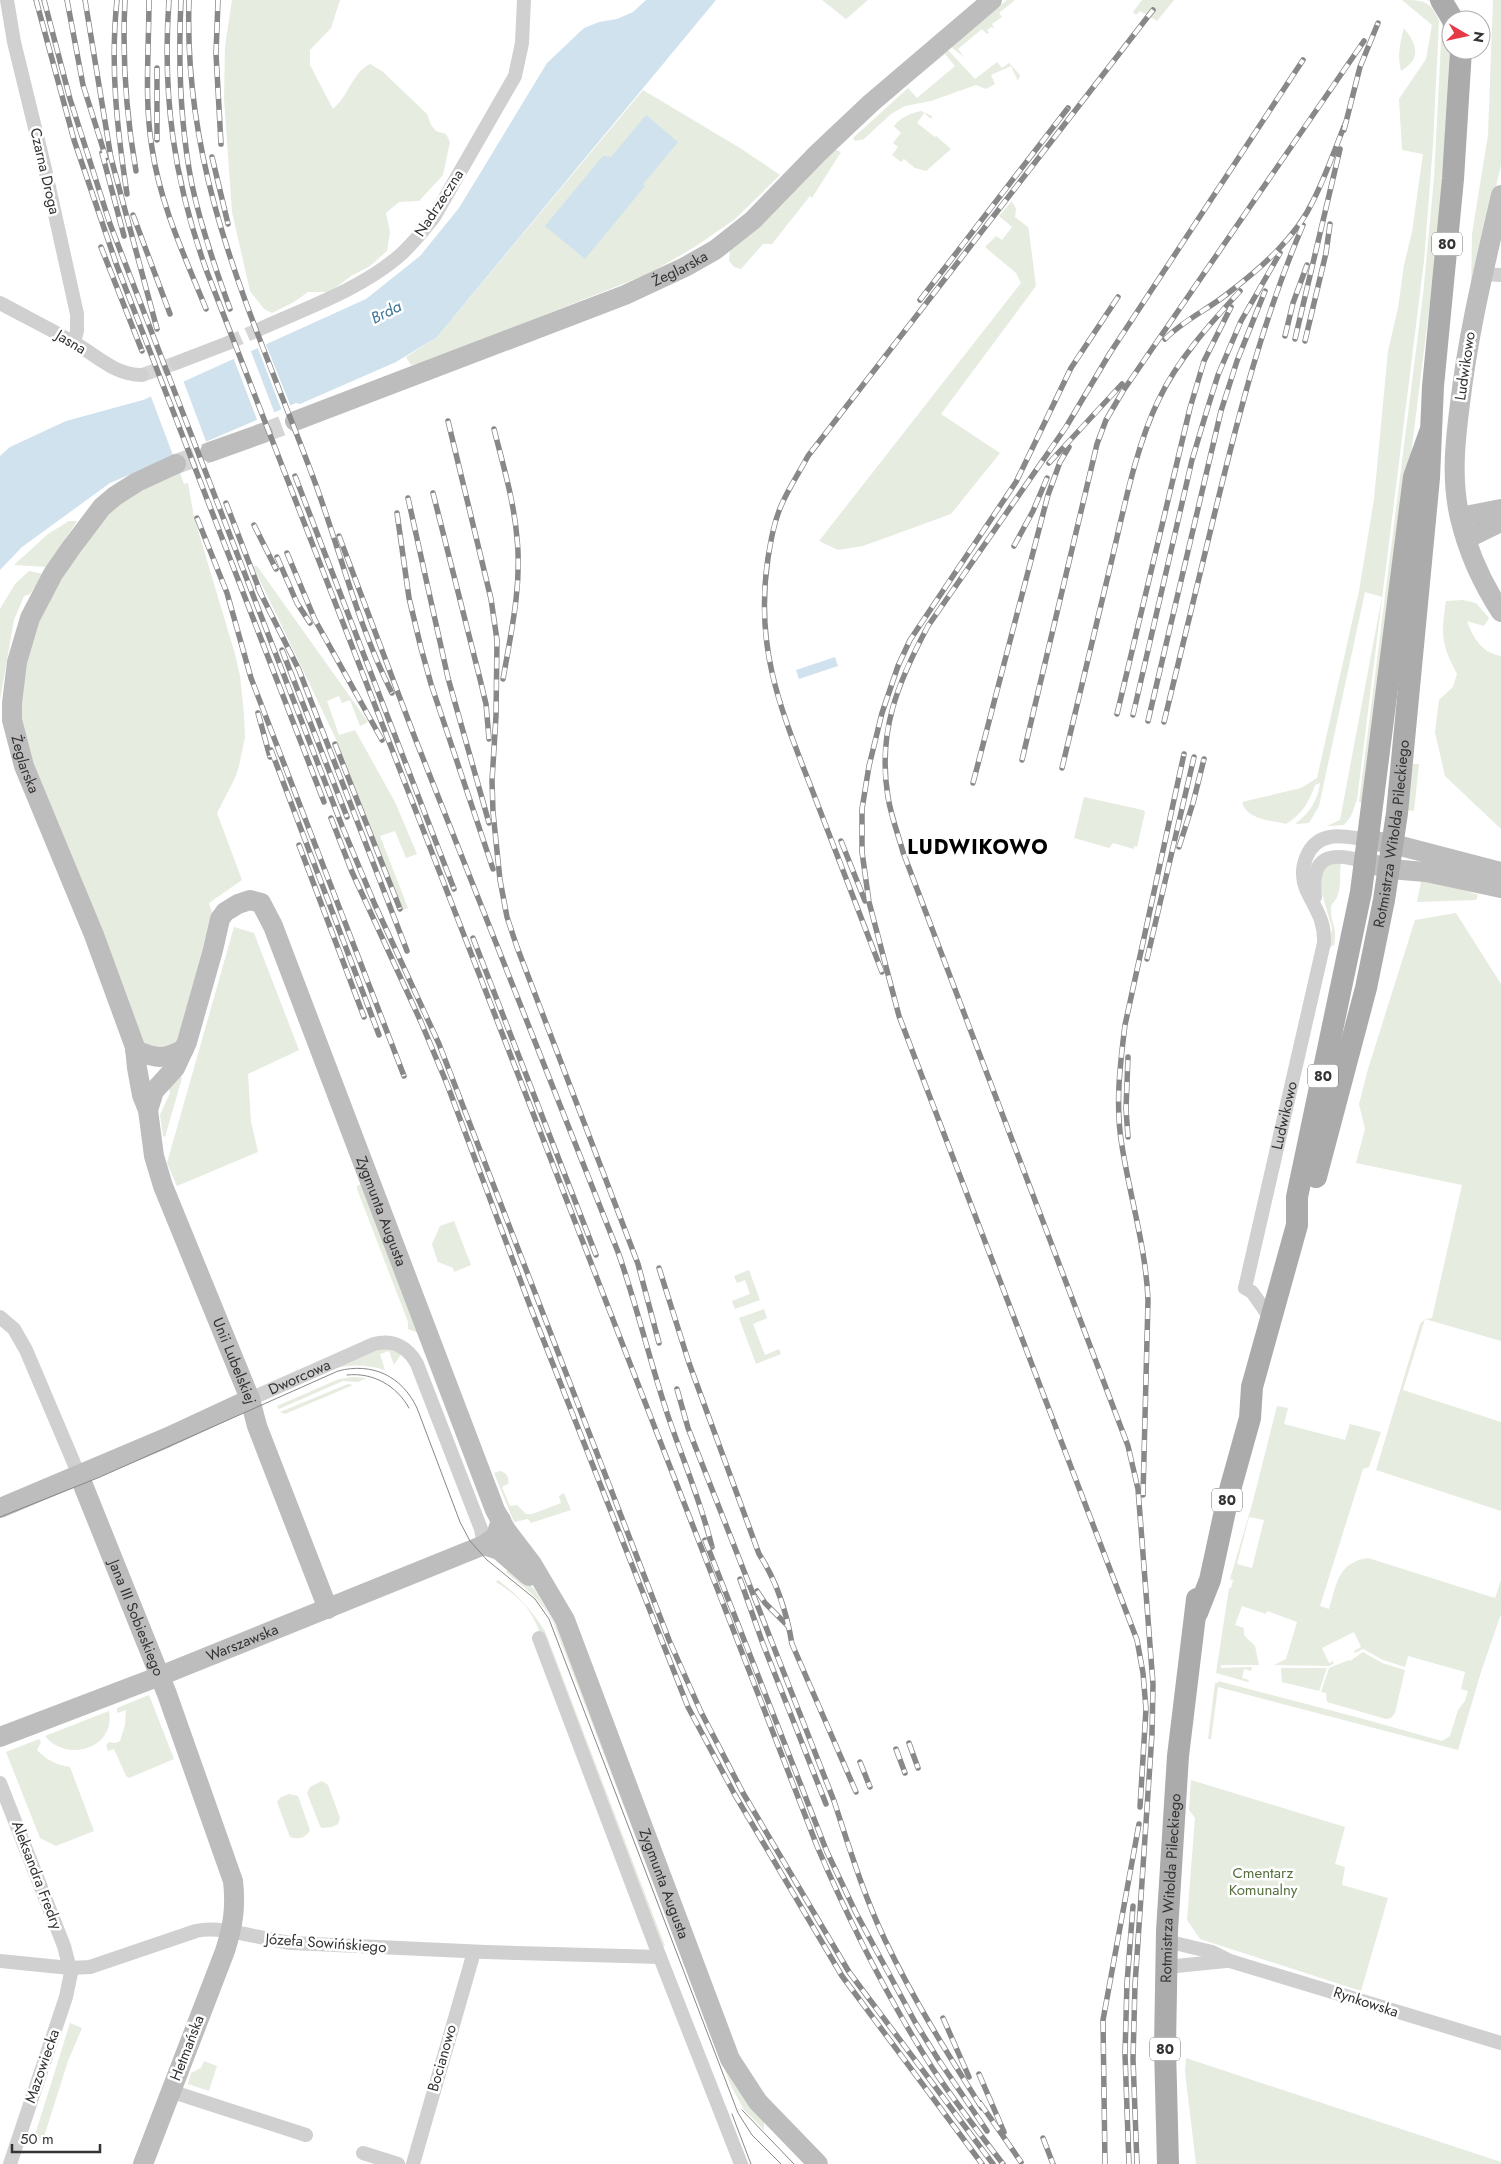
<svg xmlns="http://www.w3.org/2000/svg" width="1501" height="2164" font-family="Jost,sans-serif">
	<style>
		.green { fill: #e6ecdf; fill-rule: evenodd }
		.water { fill: #cfe2ee }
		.pier { fill: #fff }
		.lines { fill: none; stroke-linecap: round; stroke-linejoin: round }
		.street-tunnel { stroke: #d6d6d6; stroke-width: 14; stroke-dasharray: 14 7; stroke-linecap: butt }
		.secondary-tunnel { stroke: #d6d6d6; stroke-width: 20; stroke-dasharray: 20 10; stroke-linecap: butt }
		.street { stroke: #d0d0d0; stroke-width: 14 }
		.secondary { stroke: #bdbdbd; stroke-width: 20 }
		.primary { stroke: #ababab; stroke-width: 22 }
		.tram { stroke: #888; stroke-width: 1 }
		.rail-casing { stroke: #888; stroke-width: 5.5 }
		.rail { stroke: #fff; stroke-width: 4; stroke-dasharray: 11; stroke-linecap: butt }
		.labels { text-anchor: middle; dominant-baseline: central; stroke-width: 5; stroke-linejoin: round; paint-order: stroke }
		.shield { fill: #fff; stroke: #707070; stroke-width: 1 }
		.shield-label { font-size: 14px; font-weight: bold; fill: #333 }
		.street-label { font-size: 15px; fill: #333; stroke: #fff }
		.park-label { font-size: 15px; fill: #56703f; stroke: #fff }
		.water-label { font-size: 16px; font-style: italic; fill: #3f7597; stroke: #fff }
		.district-label { font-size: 20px; font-weight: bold; letter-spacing: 1px; fill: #000; stroke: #fff }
	</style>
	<rect width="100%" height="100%" fill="#fff"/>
	<g class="green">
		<path d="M232,0H340L331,28L310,50V65L333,109C350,94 352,73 370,64L382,71L427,114L431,125L436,131L446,134L450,142L443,175L419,201L399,202L386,213L390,232L387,251L370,266L351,276L330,292H308L294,302L272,313L264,309L250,291L232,212L224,99L225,46Z"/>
		<path d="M822,0H868L846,19Z"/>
		<path d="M1007,0H1015L999,13L1002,17L992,24L994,28L991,27L987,30L989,33L987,34L982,29L958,49L964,57L951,47Z"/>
		<path d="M1142,0H1174L1157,21L1140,11L1136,15L1133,12Z"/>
		<path d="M1402,0C1422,0 1431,0 1439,21L1433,145L1424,261L1357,800L1351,816L1344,825L1327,826L1340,820L1382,597L1365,592L1319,806L1309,823L1295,824C1309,814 1318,800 1320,783L1315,785C1309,802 1302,814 1286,824C1270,820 1247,820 1242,802L1301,788L1317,778L1359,591L1374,499L1388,351L1398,308L1404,265L1412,232L1423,154L1402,150L1399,99L1426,59L1432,25Z"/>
		<path d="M1427,0H1434L1450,31V36L1446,135L1437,247L1367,805L1359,802L1423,295L1434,178L1442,23L1432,3Z"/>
		<path d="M1493,0H1501V165L1471,295L1472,234L1488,135Z"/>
		<path d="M1404,28C1417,45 1422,58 1401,71C1397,56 1400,43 1404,28Z"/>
		<path d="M948,50L975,79L997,62L1002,68L1009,63L1020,75L1018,81L1011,66L991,75L995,84L986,89L976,85L931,101L905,106L891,114L864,139L855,141L853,138L908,88L917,98L955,66L945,54L911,82Z"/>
		<path d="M643,90L740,148L780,175L734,220L693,248L648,274L420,364L411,365L406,357L437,337Z"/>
		<path d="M921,111L932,116L931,119L924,113L917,123L935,137L936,136L951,149L926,171L915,168L904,159L901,162L892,155L898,147L893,143L901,133L894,126C901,117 911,113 921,111Z"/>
		<path d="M834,149L841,152L812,198L810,196L772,244H763L741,269L734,267L729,261L730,249Z"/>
		<path d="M1012,201L1016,209L1015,217L1028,227L1029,232L1036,286L941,414L1000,453L951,514L863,546L838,550L819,541L1021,283L1016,273L985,247L996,236L1002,240L1012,227L999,216Z"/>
		<path d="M179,470L184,484L188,483L194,517L235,654L240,676L244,714L245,737L239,766L235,778L217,813L242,880L209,903L215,922L181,1041L173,1048L151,1050L140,1039L29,765L20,712L21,685L33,634L56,588L83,546L117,504Z"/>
		<path d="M69,521H77L47,567L14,565L48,534Z"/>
		<path d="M253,566H257L368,722L360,726L350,700L342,703L339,696L327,701L339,735L355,730L395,802L417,854L406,858L395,831L380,836L408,908L403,910L335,737Z"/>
		<path d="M29,571L43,574L30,594L24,596L14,620L0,700V609L15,584Z"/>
		<path d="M1463,600L1476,603L1489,618L1484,626L1467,621C1473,638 1482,653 1501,656V829L1445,776L1435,732L1439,700L1453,687L1457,674C1441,644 1441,635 1446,601Z"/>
		<path d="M1413,764H1419L1414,811L1404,810Z"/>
		<path d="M1084,797L1143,810L1145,812L1137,847L1134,846V849L1113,843L1109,848L1074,838Z"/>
		<path d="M1341,862C1339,874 1342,885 1337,897C1335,902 1330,904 1331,910C1331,926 1338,926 1334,945L1329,948L1332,928L1318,880L1326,866Z"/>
		<path d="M1422,877L1437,880L1478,895L1476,900L1417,902Z"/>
		<path d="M1456,913L1501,984V1341L1425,1319L1403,1390L1501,1422V1511L1376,1470L1420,1324L1425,1319L1432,1318L1462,1185L1356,1163L1365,1129L1359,1104L1368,1069L1415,920Z"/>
		<path d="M234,927L254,933L299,1050L248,1074L251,1121L258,1152L177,1186L167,1163Z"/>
		<path d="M180,1077L182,1078L165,1137L163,1136L160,1115L170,1093L169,1089Z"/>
		<path d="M361,1184L421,1334L408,1329V1322L357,1189V1186Z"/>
		<path d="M454,1221L471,1265L454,1272L453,1268L438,1262L432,1244L440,1226Z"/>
		<path d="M749,1270L760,1300L735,1309L732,1301L750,1294L745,1280L737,1283L734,1276Z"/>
		<path d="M764,1309L767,1318L753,1324L765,1355L779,1349L781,1354L756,1364L739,1318Z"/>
		<path d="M383,1348L402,1353L394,1365L389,1351L380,1354L385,1370C368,1365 354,1364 336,1368Z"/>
		<path d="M353,1377L367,1378L358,1382L343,1381L279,1409L277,1406L339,1379Z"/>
		<path d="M348,1384L353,1385L285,1414L280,1412Z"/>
		<path d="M1277,1406L1288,1408L1284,1424L1345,1440L1350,1424L1381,1432L1369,1467L1363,1469L1320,1606L1329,1609C1337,1584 1337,1563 1368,1558L1495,1598L1501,1580V1614L1481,1672L1458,1750L1218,1687L1211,1739H1208L1215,1683H1218V1681L1360,1718L1442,1741L1450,1736L1458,1710L1465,1701L1468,1691L1461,1689L1465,1672L1408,1656L1405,1667L1383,1660L1363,1649L1355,1653L1354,1651L1361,1647L1354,1632L1322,1648L1329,1663L1333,1661L1334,1663L1330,1666L1274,1665L1286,1659L1297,1622L1267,1611L1266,1614L1242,1606L1235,1625L1244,1628V1635L1255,1646L1259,1665H1221V1668L1252,1667L1251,1671L1244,1669L1242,1678L1249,1680L1248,1682L1216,1673L1229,1588H1231L1233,1580L1230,1579L1253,1501ZM1249,1517L1264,1520L1252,1568L1237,1564Z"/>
		<path d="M500,1471C506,1472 510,1478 508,1484L502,1487L510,1506L517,1505L526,1514H532L561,1503L559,1496L564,1493L571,1510L531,1523L528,1519L514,1522L494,1473Z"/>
		<path d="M512,1566L535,1590L560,1632L764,2122V2130L744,2110L731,2086L553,1622C542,1600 524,1587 506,1572Z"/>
		<path d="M498,1580C518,1595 532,1611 545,1631L665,1946H663L544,1633H540C530,1606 520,1598 496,1582Z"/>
		<path d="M1363,1652L1382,1663L1405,1670L1395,1713L1391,1718L1386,1719L1327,1702L1326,1693L1321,1692L1329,1668L1349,1660L1350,1661Z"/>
		<path d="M1281,1668H1327L1319,1691L1282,1682Z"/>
		<path d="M149,1695L174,1759L129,1778L126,1776L114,1749L108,1751L106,1745L109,1742L115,1743L120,1741L125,1725L126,1710L117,1713V1708Z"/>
		<path d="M109,1711C116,1749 66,1763 45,1736Z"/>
		<path d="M39,1739L41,1742L37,1750C46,1760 57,1765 70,1767L94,1831L56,1846L40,1838L6,1752Z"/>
		<path d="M1191,1780L1345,1827L1335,1864L1345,1867L1342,1885L1388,1898L1361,1991L1200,1939L1187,1920L1195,1818L1189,1810Z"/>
		<path d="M322,1781L328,1785L340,1818L338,1824L332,1827L322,1828L320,1826L307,1793L310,1787Z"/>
		<path d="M289,1794L298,1796L310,1830C306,1838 298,1840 290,1837L277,1802L281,1797Z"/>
		<path d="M70,2023L82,2028L68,2061L43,2140L34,2138Z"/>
		<path d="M1186,2058L1501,2162V2164H1196L1185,2072Z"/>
		<path d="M204,2061L217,2066L209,2091L188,2084L191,2073L201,2068Z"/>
	</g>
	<g class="water">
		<path d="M646,0H716L437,337L396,362L300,404L296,403L110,483L22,547L0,570V456L10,447L66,421L143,400L366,299L420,256L459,208L547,63L584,28L599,22L617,19L633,12Z"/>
		<path d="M646,115L678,142L643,184L645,186L585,259L545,226L603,156L611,157Z"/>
		<path d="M835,657L838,666L799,679L796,670Z"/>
	</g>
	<g class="pier">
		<path d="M265,342L291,407L282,411L257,346Z"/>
		<path d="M250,349L275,414L258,422L233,357Z"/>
		<path d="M183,380L207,444L174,458L150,394Z"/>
	</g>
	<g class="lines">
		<g class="street-tunnel">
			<path d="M228,343L260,329"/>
			<path d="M142,375L176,363"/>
		</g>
		<g class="secondary-tunnel">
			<path d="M263,433L295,421"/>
			<path d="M176,464L210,452"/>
		</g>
		<g class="street">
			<path d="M7,0L14,42L45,169L77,314V331L74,342"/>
			<path d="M1483,274L1501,275"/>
			<path d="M0,303C24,316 48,328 71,341C96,354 113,375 142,375"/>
			<path d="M260,329C306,308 359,290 398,257C412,245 423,231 434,217L515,76L522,43L524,0"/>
			<path d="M176,363L228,343"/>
			<path d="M1315,897C1310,855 1331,851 1365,862"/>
			<path d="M0,1317L14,1329L26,1350L79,1475"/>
			<path id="s1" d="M1271,1319L1252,1292L1245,1288L1324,943C1325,919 1315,909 1306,889C1298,869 1307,841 1330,837C1342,834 1357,839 1369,840"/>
			<path id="s2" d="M250,1399L374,1344C393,1339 408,1347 417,1364L481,1529L484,1545"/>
			<path d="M539,1638L654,1942L741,2164"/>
			<path d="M0,1783L64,1946L71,1973L66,1997L10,2164"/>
			<path d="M1166,1941L1212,1952L1230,1961L1501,2043"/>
			<path d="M0,1961L70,1968L90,1967L196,1931C223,1925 263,1940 292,1943L486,1952L660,1957"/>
			<path d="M1166,1967L1226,1961"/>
			<path d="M170,2091L306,2135"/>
			<path d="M363,2153L398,2164"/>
			<path d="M413,2164L472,1959L471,1952"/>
		</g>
		<g class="secondary">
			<path d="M1501,195C1485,265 1468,333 1460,404C1455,442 1451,480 1460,518C1468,552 1482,583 1501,612"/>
			<path id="s3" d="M295,421L625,295L685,267L715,250L753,220L818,153L871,103L992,0"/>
			<path d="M210,452L263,433"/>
			<path id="s4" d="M176,464L137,482L115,496L102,507L71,548L53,574L30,618L17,662L12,703V720L24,766L94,935L135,1047L137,1068L142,1095L148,1110L154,1156L163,1186L250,1399L257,1426L328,1609"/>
			<path d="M1460,517L1501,509"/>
			<path d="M1466,539L1501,522"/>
			<path d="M1369,840L1393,844L1501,872"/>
			<path d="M1365,862L1390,869L1426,872L1501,888"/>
			<path d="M135,1050C157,1059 163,1060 184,1049"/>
			<path id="s5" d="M148,1110L154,1091L175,1068L187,1042L213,950L220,919L225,912L238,904L250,900L261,903L273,926L495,1510L506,1530L532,1564L565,1620L730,2059L758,2102L818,2164"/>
			<path id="s6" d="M79,1475L167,1694L233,1881C236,1907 233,1926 225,1951L143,2164"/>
			<path d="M0,1508L166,1438L250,1399"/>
			<path d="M484,1545L499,1550L529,1576"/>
			<path id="s7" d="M0,1737L160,1676L484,1545L496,1536L501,1520"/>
		</g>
		<g class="primary">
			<path d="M1441,0L1453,20"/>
			<path id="s8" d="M1316,1177L1366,988L1384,900L1397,813L1429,478L1433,386L1453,179L1461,50"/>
			<path d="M1197,1613L1210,1580L1228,1497L1250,1418L1252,1387L1297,1225V1197L1361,892L1414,477L1430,432"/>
			<path id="s9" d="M1168,2164L1165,2048L1167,1931L1178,1756L1197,1599"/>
		</g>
		<g class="tram">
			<path d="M347,1375C373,1372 397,1386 409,1408"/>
			<path d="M0,1517L100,1477L338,1371C372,1362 402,1376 417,1408L460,1522L470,1541L487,1560L535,1599L549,1619L738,2113L752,2135L781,2164"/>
			<path d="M742,2110L794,2164"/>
			<path d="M732,2114L751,2164"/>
		</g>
		<defs>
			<g id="rail">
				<path d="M36,0L74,140L117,266L324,802"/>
				<path d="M44,0L70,99L110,224L342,826L375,905L439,1044L669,1640L701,1712L743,1793L849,1972L993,2164"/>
				<path d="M67,0L83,85L106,158"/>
				<path d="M85,0L111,158L157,329"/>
				<path d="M117,0C110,66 117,129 127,194"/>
				<path d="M125,0C122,58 126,114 136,171"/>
				<path d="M149,0C149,49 144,100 152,148C160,204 185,257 206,309"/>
				<path d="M169,0C162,96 174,181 207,272L817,1846C850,1923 888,1999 933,2069C955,2102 979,2133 1003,2164"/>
				<path d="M181,0C178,62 180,124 192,185C201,227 215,268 230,309"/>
				<path d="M189,0C183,178 253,316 313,477C340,549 357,624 392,693"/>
				<path d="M218,0L216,54L221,144"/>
				<path d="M157,68V140"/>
				<path d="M1344,130L1360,67L1378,23"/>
				<path d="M102,153L124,236"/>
				<path d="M212,157L228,224"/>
				<path d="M133,215L170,314"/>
				<path d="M101,247L142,351"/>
				<path d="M1118,297L1071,368L1016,482L910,640L898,666L882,713L869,766L862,809V852L869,902L899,1016L1137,1640L1143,1673L1146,1709L1140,1807"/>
				<path d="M920,300L1068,108"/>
				<path d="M1285,336L1293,303L1307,265"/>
				<path d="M1165,339C1184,320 1207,310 1227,294C1261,268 1296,238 1314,199C1326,175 1335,149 1345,124"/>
				<path d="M1295,339L1340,149"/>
				<path d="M1305,341L1326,253L1330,224"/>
				<path d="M448,421L491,599L497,640L496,716L492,781L493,812L500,880L507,917L517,947L638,1264L659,1343"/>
				<path d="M494,429C503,465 514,501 517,538C522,585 511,633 503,679"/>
				<path d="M1049,463L1122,384"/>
				<path d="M295,476L454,889"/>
				<path d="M433,493L480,679L486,704L489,739"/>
				<path d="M408,498L448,678L489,823"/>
				<path d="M226,503L261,594"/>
				<path d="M397,513L409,598L421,648L431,684L493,869"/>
				<path d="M197,518L227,593L251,678L404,1076"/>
				<path d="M254,525L276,569"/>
				<path d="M339,536L415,738L618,1252C637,1306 650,1362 668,1416C683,1460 701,1502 712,1547"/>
				<path d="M1014,546L1033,511L1047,478"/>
				<path d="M287,553L315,620L382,740"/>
				<path d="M277,557L297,603L310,623"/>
				<path d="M258,588L299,670L407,951"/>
				<path d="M282,650L347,817"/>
				<path d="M258,713L270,757"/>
				<path d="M1117,714L1190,408L1204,361L1231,307"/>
				<path d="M1133,715L1192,460L1207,410L1218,375L1241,321L1280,253"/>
				<path d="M1148,721L1221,411L1237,361L1265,291"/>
				<path d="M1164,722C1181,652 1198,582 1215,512C1239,413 1263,319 1303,225"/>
				<path d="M335,744L400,909"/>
				<path d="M271,750L379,1035"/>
				<path d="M1022,760L1097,444L1106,420L1123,391L1364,41"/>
				<path d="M1062,768C1079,698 1095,629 1112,559C1124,508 1136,446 1159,399C1178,359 1210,324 1240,291"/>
				<path d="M973,783L1048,495L1060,462L1069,447"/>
				<path d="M331,818L352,872L421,1022L447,1084L530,1306L688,1707L735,1795L842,1976L982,2164"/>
				<path d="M841,841L865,901"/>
				<path d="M299,845L364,1017"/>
				<path d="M1179,847L1193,803L1204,759"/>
				<path d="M473,938L596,1255"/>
				<path d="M1147,959L1194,757"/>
				<path d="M882,972C859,913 837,854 814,795C782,712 754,650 768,558C771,540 774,522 781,506C788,489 799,473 808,456L1153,10"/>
				<path d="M1128,1137L1126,1109L1128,1057"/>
				<path d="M659,1268L689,1363L759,1554C776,1580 787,1614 792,1644L856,1792"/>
				<path d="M677,1389L688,1428L834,1801C849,1847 864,1896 885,1940C913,1999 947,2053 982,2108"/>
				<path d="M1143,1495L1148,1300C1146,1248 1130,1197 1122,1146C1115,1106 1120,1065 1125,1025L1184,754"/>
				<path d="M705,1540L827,1852L856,1913L915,2022L938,2059L987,2131"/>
				<path d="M740,1579L763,1644L826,1804"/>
				<path d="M757,1591L765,1603L788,1626"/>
				<path d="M909,1743L918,1768"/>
				<path d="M896,1749L905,1773"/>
				<path d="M860,1762L870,1787"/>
				<path d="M943,2018L969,2077"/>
				<path d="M979,2074L1004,2132"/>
				<path d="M980,2103L1021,2162"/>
				<path d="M1043,2138L1053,2164"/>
				<path d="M1105,2164L1103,2020L1139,1824"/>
				<path d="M1129,2164L1125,2054L1127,1983L1133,1906"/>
				<path d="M1137,2164L1133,2059L1135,1985L1152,1734L1153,1684L1138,1489L1128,1446L903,852C898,834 891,816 888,797C877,732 898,682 928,626L1066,427L1110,353L1303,60"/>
			</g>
		</defs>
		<use href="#rail" class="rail-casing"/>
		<use href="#rail" class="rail"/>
	</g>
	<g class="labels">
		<g class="shield">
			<rect x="1432" y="232.5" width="30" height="23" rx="4"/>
			<rect x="1308" y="1064.5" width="30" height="23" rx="4"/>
			<rect x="1212" y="1488.5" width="30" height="23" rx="4"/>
			<rect x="1150" y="2037.5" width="30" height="23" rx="4"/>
		</g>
		<g class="shield-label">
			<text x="1447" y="244">80</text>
			<text x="1323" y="1076">80</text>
			<text x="1227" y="1500">80</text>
			<text x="1165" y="2049">80</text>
		</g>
		<g class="street-label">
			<text transform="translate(45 171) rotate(77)">Czarna Droga</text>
			<text transform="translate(439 203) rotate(-57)">Nadrzeczna</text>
			<text stroke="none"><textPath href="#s3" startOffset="414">Żeglarska</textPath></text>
			<text transform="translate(71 342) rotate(31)">Jasna</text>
			<text transform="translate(1465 366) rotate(-82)">Ludwikowo</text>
			<text stroke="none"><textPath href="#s4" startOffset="369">Żeglarska</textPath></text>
			<text stroke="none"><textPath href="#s8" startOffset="352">Rotmistrza Witolda Pileckiego</textPath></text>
			<text stroke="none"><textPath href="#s1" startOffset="218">Ludwikowo</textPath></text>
			<text stroke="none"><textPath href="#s5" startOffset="586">Zygmunta Augusta</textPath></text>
			<text stroke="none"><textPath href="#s4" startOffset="1004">Unii Lubelskiej</textPath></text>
			<text stroke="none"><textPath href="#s2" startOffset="54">Dworcowa</textPath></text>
			<text stroke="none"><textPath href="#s6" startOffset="154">Jana III Sobieskiego</textPath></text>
			<text stroke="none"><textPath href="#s7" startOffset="260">Warszawska</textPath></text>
			<text transform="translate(37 1875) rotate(69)">Aleksandra Fredry</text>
			<text stroke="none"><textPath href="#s5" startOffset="1318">Zygmunta Augusta</textPath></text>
			<text stroke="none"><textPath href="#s9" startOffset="276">Rotmistrza Witolda Pileckiego</textPath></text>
			<text transform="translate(326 1943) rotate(4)">Józefa Sowińskiego</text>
			<text transform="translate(1366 2002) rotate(18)">Rynkowska</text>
			<text transform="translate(187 2048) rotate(-69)">Hetmańska</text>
			<text transform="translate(442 2058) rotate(-74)">Bocianowo</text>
			<text transform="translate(42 2066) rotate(-71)">Mazowiecka</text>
		</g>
		<g class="park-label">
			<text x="1263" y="1873">Cmentarz<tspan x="1263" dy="17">Komunalny</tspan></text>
		</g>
		<g class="water-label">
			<text transform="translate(386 312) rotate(-26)">Brda</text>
		</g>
		<g class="district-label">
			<text x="978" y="847">LUDWIKOWO</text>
		</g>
	</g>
	<g transform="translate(1466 35) rotate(99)"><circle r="24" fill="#ffffff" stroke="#adadad"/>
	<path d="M0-4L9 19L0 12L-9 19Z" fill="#e63946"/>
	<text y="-8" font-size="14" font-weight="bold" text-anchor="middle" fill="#333333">N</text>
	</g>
	<path d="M12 2144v8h88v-8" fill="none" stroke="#333333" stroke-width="2.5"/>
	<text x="20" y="2144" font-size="15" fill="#333333" stroke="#ffffff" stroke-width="4" paint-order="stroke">50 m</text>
</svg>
